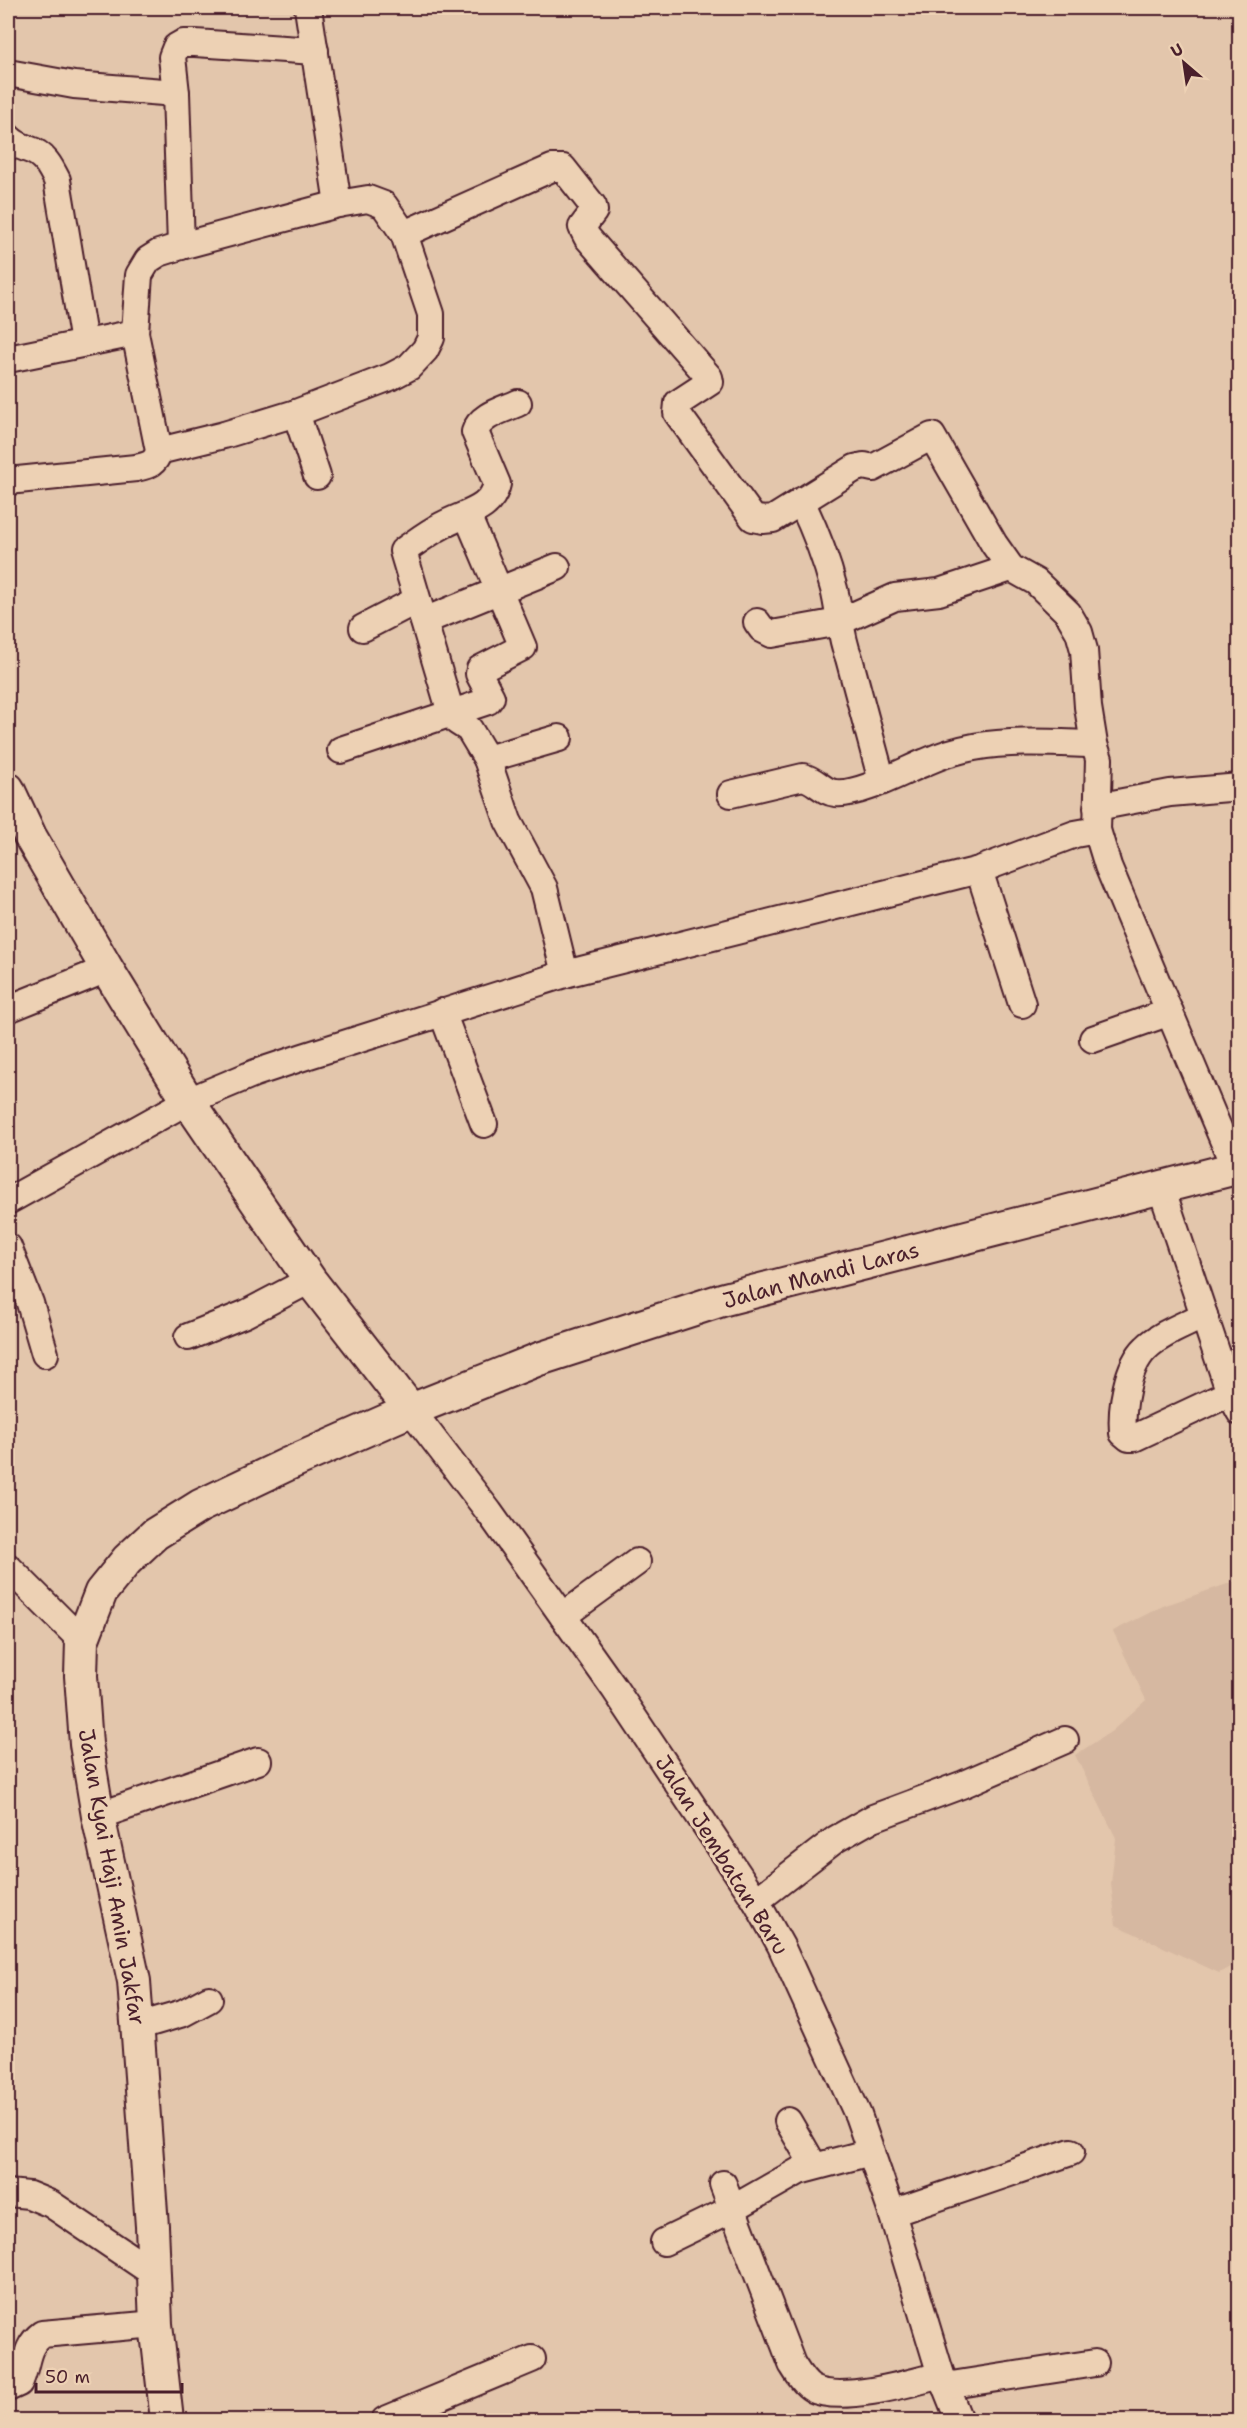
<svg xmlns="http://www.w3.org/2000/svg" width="1247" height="2428" font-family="'Shantell Sans',sans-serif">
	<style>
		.built { fill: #d6b8a1 }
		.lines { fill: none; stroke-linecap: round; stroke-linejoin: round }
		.minor-casing { stroke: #4a1f2b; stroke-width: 30 }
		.major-casing { stroke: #4a1f2b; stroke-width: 36 }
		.minor { stroke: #edd1b4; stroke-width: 26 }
		.major { stroke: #edd1b4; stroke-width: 32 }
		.labels { text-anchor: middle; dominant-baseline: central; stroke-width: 6; stroke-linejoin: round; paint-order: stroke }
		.street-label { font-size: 22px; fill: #4a1f2b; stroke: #edd1b4 }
	</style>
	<rect width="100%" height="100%" fill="#e3c6ac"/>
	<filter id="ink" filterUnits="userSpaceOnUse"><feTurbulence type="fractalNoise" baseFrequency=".0167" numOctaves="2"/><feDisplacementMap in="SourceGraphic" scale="12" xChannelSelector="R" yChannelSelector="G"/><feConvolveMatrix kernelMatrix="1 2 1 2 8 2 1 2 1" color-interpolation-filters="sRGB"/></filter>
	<g filter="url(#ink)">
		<path class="built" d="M1239,1580V1962L1219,1973L1116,1925L1111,1884L1116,1838L1075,1755L1112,1731L1146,1700L1113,1631L1163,1606Z"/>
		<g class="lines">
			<defs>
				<g id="minor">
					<path d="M308,8L338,204"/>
					<path d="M8,73L74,85L176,93"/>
					<path d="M8,137C14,144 20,146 28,149C44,154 50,166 57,180L84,343"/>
					<path d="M404,234L552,168H563L593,206L594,211L582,227L587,237L709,377L710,382L678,403L677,413L753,518L763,520L773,519L855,468L864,466L873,468L932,436L994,544L1011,568L1036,582L1068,613L1079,632L1084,650L1088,707L1094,744L1099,759L1097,830"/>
					<path d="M181,246L176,93L172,57L176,47L183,43H195L315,51"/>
					<path d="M8,359L135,333"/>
					<path d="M518,403C503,410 480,415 475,432L497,484C491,511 464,513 443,525C429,532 416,542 403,551L451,713L458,722L469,729L487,759L508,821L544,888L565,974"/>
					<path d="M296,413L317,476"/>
					<path d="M8,481L136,468C149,465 155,464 159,451L135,333L139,275L148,260L159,253L181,246L338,204L368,199L384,205L404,234L431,314V338L425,350L409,367L390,377L296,413L224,435L159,451"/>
					<path d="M801,501C815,530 826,558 834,589C840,613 840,636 849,658L882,781"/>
					<path d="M424,621L557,567"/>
					<path d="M757,622L762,629L772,634L839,622L895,597L939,592L1011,568"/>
					<path d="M363,628L417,600"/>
					<path d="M341,750L488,701L491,697L479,674L480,669L523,647L467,515"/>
					<path d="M487,759L559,738"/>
					<path d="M731,794L803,777C816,780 823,792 835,793C858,796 904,771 926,762C941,755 958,750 974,747C1013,740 1055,743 1094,744"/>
					<path d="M1097,807L1170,793L1240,787"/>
					<path d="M979,870L1022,1004"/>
					<path d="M8,1009L107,969"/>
					<path d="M442,1012L484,1124"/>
					<path d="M1093,1039L1170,1012"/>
					<path d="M1161,1187L1230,1393L1240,1412"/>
					<path d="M8,1201L188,1101L255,1073L303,1057L565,974L979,870L1075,834L1097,830L1108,866L1235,1168"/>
					<path d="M8,1247L30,1303L45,1354"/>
					<path d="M1204,1315C1186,1325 1161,1333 1146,1348C1127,1366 1121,1408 1123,1433L1129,1438H1134L1230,1393"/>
					<path d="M188,1337L245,1314L310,1280"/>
					<path d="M411,1410L489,1512L614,1688L756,1901L781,1946L858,2115L892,2213L941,2375L959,2420"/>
					<path d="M8,1567L82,1641"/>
					<path d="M563,1616L637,1562"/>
					<path d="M98,1816L258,1761"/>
					<path d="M756,1901L836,1839L873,1818L964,1784L1065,1740"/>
					<path d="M139,2026L183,2013L209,1999"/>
					<path d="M788,2121L814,2166"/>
					<path d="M723,2184L792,2364C797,2372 804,2384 813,2389C841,2403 911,2383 941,2375"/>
					<path d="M8,2193L29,2195L51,2204L153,2273"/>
					<path d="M892,2213L1071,2152"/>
					<path d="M664,2242L732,2209L799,2171L871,2152"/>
					<path d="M945,2386L1095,2363"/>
					<path d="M8,2388L19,2383C28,2365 24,2347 42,2334L156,2324"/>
					<path d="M385,2420L532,2359"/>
				</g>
				<g id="major">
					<path d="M8,789L30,836L107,969L188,1101L310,1280L411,1410"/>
					<path d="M167,2420L156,2324L152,2226L134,1981L98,1816L86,1744L81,1676L82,1641L101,1592L127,1560L155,1534L200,1506L288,1464L411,1410L539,1359L725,1299L1240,1167"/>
				</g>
			</defs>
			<use href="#minor" class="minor-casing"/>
			<use href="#major" class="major-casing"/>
			<use href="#minor" class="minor"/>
			<use href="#major" class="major"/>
		</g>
	</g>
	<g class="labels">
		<g class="street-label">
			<text transform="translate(821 1275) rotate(-15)">Jalan Mandi Laras</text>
			<text transform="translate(722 1855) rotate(58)">Jalan Jembatan Baru</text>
			<text transform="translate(112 1877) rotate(80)">Jalan Kyai Haji Amin Jakfar</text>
		</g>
	</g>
	<rect width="1247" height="2428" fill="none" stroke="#edd1b4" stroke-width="30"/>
	<rect x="15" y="15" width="1217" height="2398" fill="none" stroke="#4a1f2b" stroke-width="2" filter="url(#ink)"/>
	<g transform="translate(1184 63) rotate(331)" stroke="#edd1b4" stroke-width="4.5" paint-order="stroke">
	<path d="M0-4.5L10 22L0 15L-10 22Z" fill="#4a1f2b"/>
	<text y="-9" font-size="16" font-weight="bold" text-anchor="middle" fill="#4a1f2b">U</text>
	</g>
	<path d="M36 2383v9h146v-9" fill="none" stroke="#4a1f2b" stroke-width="3"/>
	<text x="45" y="2383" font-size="18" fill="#4a1f2b" stroke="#edd1b4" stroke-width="4.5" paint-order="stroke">50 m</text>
</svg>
